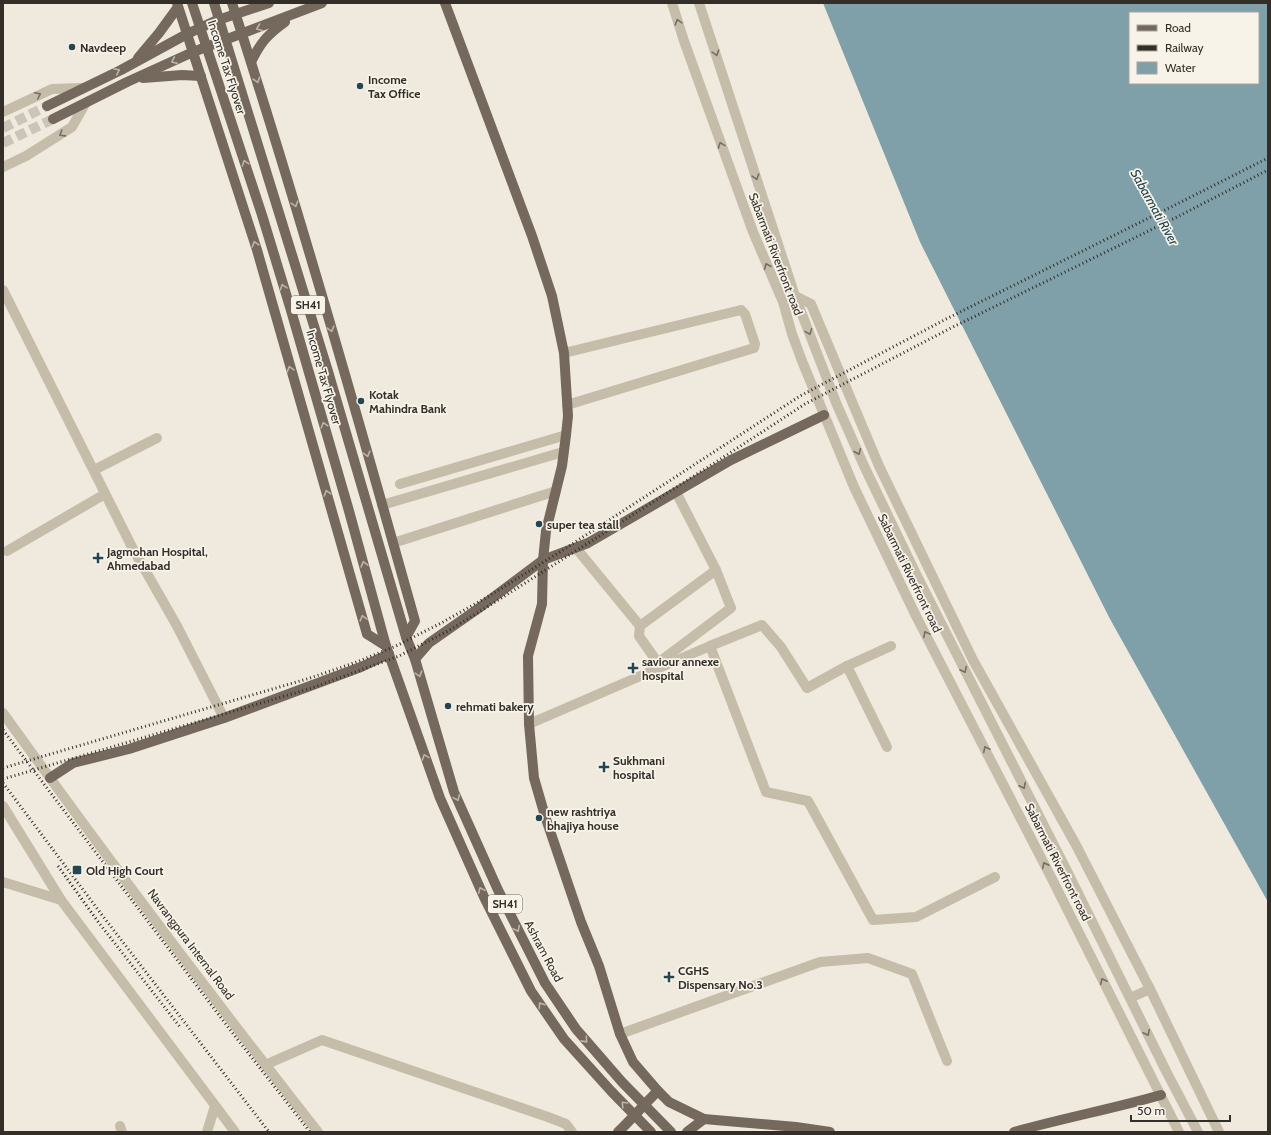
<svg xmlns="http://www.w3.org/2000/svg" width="1271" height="1135" font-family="Cabin,sans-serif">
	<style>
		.water { fill: #7fa0a9; fill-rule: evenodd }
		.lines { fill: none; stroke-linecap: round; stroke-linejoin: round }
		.major-tunnel { stroke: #cac4b9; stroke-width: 10; stroke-dasharray: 10 5; stroke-linecap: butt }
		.minor { stroke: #c6bcaa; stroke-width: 10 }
		.major { stroke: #75685c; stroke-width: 10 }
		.rail { stroke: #342e29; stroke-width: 3; stroke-dasharray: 1 3; stroke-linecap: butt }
		.oneway { stroke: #766e63 }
		.oneway2 { stroke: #bcb4aa }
		.poi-dot { fill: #234651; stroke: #f7f3e9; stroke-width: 1.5 }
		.labels { text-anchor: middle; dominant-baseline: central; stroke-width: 3.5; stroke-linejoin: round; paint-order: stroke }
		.shield { fill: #f7f3e9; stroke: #6e6963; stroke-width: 1 }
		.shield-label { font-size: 11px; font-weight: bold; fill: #342e29 }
		.poi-label { font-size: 12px; font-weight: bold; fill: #342e29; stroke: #f7f3e9; text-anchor: start }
		.street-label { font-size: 12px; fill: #342e29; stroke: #f7f3e9 }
		.water-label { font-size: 13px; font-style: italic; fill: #234651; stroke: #f7f3e9 }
	</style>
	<rect width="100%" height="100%" fill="#efeadd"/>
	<path class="water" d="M823,3H1268V902L1110,619L920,242ZM1130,13H1258V83H1130Z"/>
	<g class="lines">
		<g class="major-tunnel">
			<path d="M3,128L47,106"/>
			<path d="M3,143L53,119"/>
		</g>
		<g class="minor">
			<path d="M672,3L684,41L753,232L783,302L792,334L802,361L854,487L916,616L1052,879L1179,1132"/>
			<path d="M699,3L795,296L837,405L865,468L916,574L1067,871L1166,1071L1198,1132"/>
			<path d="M3,112L52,89L82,88"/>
			<path d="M3,167L26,156L72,127L85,104"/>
			<path d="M3,290L133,549L177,626L224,718"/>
			<path d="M795,296L811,304L879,466L973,660L1076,845L1150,989L1219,1132"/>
			<path d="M564,353L741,310L745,314L755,344L754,348L567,405"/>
			<path d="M94,470L157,438"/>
			<path d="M400,484L566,435"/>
			<path d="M382,505L563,452"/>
			<path d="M393,543L556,491"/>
			<path d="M576,548L640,626L639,636L658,663L731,608L716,570L676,492"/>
			<path d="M7,551L105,494"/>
			<path d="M640,626L716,570"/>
			<path d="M710,646L762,625L781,647L807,688L847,666L891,646"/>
			<path d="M847,666L887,747"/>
			<path d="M3,713C105,855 210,995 318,1132"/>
			<path d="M529,724L710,646L766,792L808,801L873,920L916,917L995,877"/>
			<path d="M3,806L61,900L235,1132"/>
			<path d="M3,882L61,900"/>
			<path d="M1130,998L1150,989"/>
			<path d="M620,1034L820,962L868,958L912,974L947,1061"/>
			<path d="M265,1065L322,1040L548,1117L566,1124L572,1132"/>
			<path d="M120,1126L122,1132"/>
			<path d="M207,1132L215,1106"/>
		</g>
		<g class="major">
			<path d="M177,3L257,250L367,634L386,646"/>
			<path d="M192,3L262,215L290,307L349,511L386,646L440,798L484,897L531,991L564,1039L611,1091L651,1132"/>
			<path d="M214,3L327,368L406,637L415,659L454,792L498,890L545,983L576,1029L622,1082L671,1132"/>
			<path d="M232,3C298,207 357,414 415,621L406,637"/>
			<path d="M445,3L532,236L552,296L564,353L568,416L566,435L562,466L546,531L543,560L542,604L528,656L529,724L534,778L545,816L581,922L599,966L620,1034L633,1062L658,1091L669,1102L704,1119L796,1127L830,1132"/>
			<path d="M138,58L159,33L178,7"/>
			<path d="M251,62C261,42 267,35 285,22"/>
			<path d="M143,78L182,75L201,76"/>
			<path d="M47,106L121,70L187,34L215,21L269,3"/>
			<path d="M53,119L127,82L193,52L322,3"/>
			<path d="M415,659L429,643L479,608L543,560L588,543L731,460L824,415"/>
			<path d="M50,778L73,763L129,749L224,718L361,667L389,654"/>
			<path d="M618,1132C632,1119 644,1104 658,1091"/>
			<path d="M687,1132L704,1119"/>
			<path d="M1014,1132C1063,1118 1112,1109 1161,1095"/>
		</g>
		<g class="rail">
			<path d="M3,730L231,1031L310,1132"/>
			<path d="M3,768L310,678L354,663L396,646L443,622L489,596L563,550L800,396L948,318L1173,206L1268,158"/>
			<path d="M3,779L312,688L399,656L448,631L492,604L716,462L805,404L951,328L1177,217L1268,170"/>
			<path d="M3,783L102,915L269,1132"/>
			<path d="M58,866L99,923L180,1027"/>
		</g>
	</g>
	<defs><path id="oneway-chevron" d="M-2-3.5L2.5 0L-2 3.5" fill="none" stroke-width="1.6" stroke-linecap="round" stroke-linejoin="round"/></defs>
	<g class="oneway">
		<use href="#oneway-chevron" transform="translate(678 22) rotate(-107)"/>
		<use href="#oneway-chevron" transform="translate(716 53) rotate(72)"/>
		<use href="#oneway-chevron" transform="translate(38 95) rotate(-26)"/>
		<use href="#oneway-chevron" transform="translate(62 134) rotate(148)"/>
		<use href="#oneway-chevron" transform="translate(721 145) rotate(-110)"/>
		<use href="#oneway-chevron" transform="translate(756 177) rotate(72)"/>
		<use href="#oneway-chevron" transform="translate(767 266) rotate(-113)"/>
		<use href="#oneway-chevron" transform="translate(809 332) rotate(69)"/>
		<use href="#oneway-chevron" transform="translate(858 452) rotate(67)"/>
		<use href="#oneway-chevron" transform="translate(926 634) rotate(-118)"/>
		<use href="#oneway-chevron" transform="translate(964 670) rotate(63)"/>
		<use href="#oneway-chevron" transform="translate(986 749) rotate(-117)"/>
		<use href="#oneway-chevron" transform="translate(1023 786) rotate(63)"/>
		<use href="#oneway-chevron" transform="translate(1045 865) rotate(-117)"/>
		<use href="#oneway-chevron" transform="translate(1103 981) rotate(-116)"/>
		<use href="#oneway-chevron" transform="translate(1147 1033) rotate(64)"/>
	</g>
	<g class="oneway2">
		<use href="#oneway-chevron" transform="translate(259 28) rotate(159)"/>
		<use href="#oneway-chevron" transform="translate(174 61) rotate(156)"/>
		<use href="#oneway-chevron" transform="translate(117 71) rotate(-26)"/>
		<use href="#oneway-chevron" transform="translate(257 80) rotate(72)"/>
		<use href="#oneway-chevron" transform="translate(245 163) rotate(-108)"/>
		<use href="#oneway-chevron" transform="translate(295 204) rotate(73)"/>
		<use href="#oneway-chevron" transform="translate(255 244) rotate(-107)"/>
		<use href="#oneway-chevron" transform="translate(283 287) rotate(-108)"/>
		<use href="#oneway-chevron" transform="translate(331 329) rotate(74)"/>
		<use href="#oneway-chevron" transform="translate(290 369) rotate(-106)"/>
		<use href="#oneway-chevron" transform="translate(324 425) rotate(-107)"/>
		<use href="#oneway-chevron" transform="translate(367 454) rotate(74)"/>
		<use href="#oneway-chevron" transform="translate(327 493) rotate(-107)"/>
		<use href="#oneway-chevron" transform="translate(364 564) rotate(-105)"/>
		<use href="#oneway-chevron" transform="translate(363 618) rotate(-105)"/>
		<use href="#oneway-chevron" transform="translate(419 674) rotate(73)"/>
		<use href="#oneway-chevron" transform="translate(425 757) rotate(-110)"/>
		<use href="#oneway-chevron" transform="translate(457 798) rotate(66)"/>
		<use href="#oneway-chevron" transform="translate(481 890) rotate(-114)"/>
		<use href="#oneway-chevron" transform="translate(517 929) rotate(63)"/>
		<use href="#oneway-chevron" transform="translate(541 1005) rotate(-124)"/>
		<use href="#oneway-chevron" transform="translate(585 1040) rotate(48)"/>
		<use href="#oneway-chevron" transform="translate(624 1104) rotate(-134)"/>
	</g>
	<g class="poi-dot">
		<circle cx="72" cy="47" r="4"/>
		<circle cx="360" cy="86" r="4"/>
		<circle cx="361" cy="401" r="4"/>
		<circle cx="539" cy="524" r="4"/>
		<path d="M96 552h4v4h4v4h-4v4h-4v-4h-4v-4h4z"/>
		<path d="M631 662h4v4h4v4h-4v4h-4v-4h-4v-4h4z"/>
		<circle cx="448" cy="706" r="4"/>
		<path d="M602 761h4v4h4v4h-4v4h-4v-4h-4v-4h4z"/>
		<circle cx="539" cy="818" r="4"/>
		<rect x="72" y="865" width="10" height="10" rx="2"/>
		<path d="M667 971h4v4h4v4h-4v4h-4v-4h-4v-4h4z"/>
	</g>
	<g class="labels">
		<g class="shield">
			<rect x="291" y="296" width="34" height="18" rx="3"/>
			<rect x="488" y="895" width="34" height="18" rx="3"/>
		</g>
		<g class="shield-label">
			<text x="308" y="305">SH41</text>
			<text x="505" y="904">SH41</text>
		</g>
		<g class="poi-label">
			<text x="80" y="47">Navdeep</text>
			<text x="368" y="79">Income<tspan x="368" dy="14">Tax Office</tspan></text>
			<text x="369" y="394">Kotak<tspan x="369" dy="14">Mahindra Bank</tspan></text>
			<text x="547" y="524">super tea stall</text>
			<text x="107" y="551">Jagmohan Hospital,<tspan x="107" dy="14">Ahmedabad</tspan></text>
			<text x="642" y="661">saviour annexe<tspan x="642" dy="14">hospital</tspan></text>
			<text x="456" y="706">rehmati bakery</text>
			<text x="613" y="760">Sukhmani<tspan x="613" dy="14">hospital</tspan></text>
			<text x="547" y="811">new rashtriya<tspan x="547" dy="14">bhajiya house</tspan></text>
			<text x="86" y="870">Old High Court</text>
			<text x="678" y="970">CGHS<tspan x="678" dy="14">Dispensary No.3</tspan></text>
		</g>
		<g class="street-label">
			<text transform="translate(227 67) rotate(72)">Income Tax Flyover</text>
			<text transform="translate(776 254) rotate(69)">Sabarmati Riverfront road</text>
			<text transform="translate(324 377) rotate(74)">Income Tax Flyover</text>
			<text transform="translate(910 573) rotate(64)">Sabarmati Riverfront road</text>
			<text transform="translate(1058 862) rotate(63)">Sabarmati Riverfront road</text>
			<text transform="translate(191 944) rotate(53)">Navrangpura Internal Road</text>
			<text transform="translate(544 951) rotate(62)">Ashram Road</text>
		</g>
		<g class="water-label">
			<text transform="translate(1155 207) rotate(61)">Sabarmati River</text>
		</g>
	</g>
	<rect width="1271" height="1135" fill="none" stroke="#342e29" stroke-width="8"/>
	<rect x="1129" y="12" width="130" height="72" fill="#f7f3e9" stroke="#a9a49c"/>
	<rect x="1137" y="25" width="20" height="6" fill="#75685c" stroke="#a9a49c"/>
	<text x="1165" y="32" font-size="12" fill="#342e29">Road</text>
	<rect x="1137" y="45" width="20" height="6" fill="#342e29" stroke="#a9a49c"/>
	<text x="1165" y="52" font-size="12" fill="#342e29">Railway</text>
	<rect x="1137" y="62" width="20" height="12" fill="#7fa0a9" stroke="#a9a49c"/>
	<text x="1165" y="72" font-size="12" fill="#342e29">Water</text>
	<path d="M1131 1115v6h99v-6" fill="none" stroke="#342e29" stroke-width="2"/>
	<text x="1137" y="1115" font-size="12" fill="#342e29" stroke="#f7f3e9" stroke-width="3" paint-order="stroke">50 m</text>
</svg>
